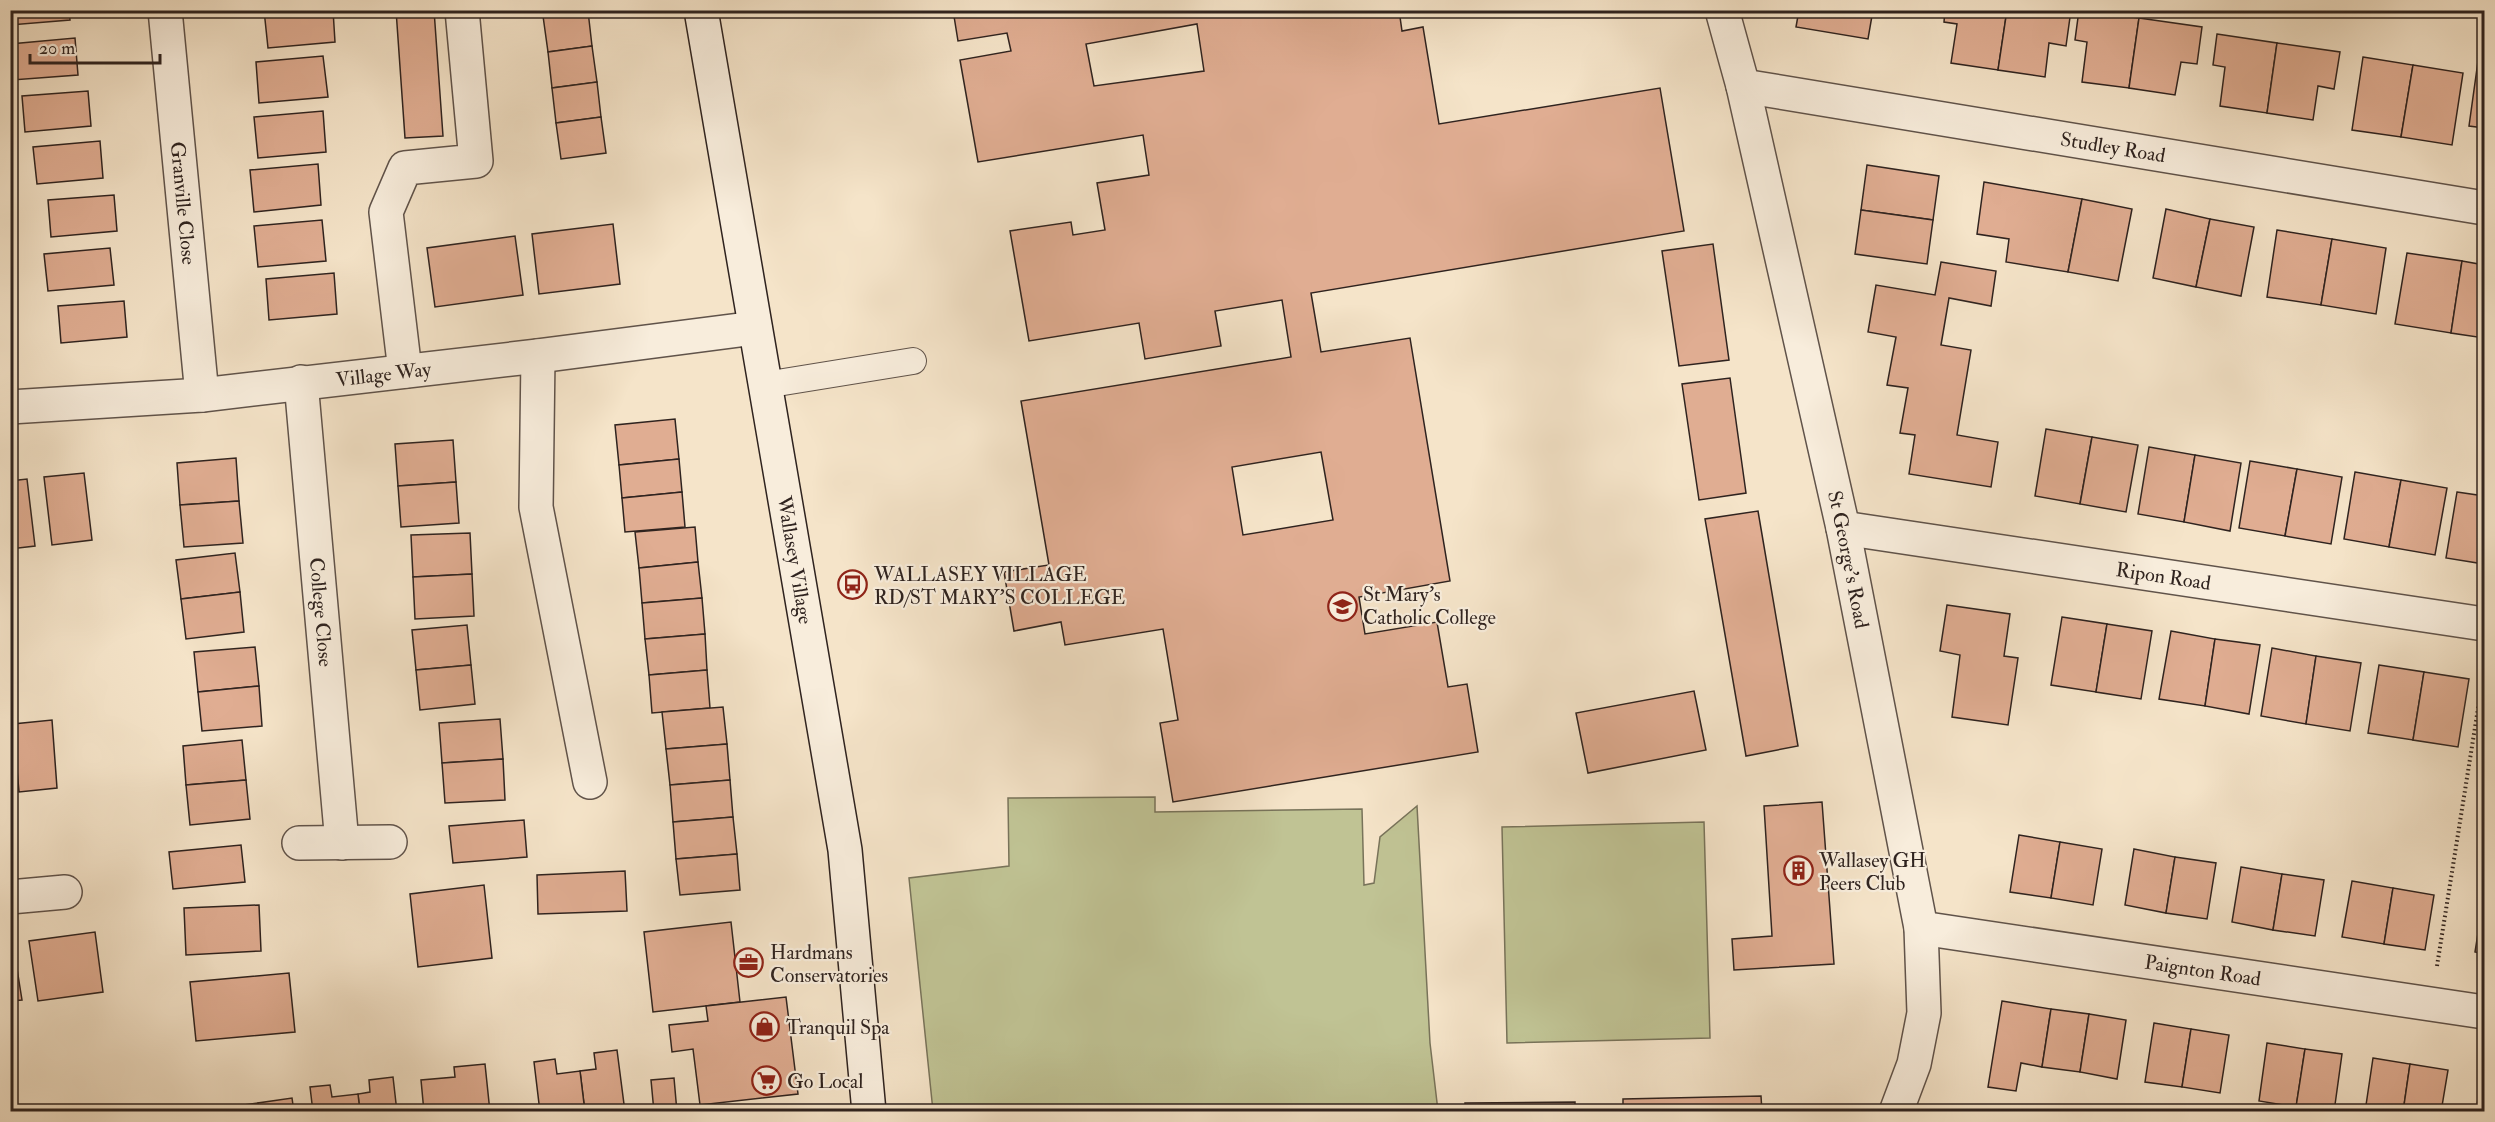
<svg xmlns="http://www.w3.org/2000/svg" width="2495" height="1122" font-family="'IM FELL Double Pica',serif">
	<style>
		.green { fill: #c0c394; stroke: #78735a; stroke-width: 1.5 }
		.building { fill: #e0ad92; stroke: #2f231f; stroke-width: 1.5; fill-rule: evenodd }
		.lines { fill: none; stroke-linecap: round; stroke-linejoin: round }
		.service-casing { stroke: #60534a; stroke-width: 28 }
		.minor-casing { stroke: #60534a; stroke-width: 36 }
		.tertiary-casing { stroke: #60534a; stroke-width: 36 }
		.secondary-casing { stroke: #2f231f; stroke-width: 36 }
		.path { stroke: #2f231f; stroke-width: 4; stroke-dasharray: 1.5 3; stroke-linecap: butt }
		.service { stroke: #f8eddc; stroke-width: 26 }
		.minor { stroke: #f8eddc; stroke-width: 33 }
		.tertiary { stroke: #f8eddc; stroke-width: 33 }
		.secondary { stroke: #f8eddc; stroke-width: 33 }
		.labels { text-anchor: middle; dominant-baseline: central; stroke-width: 4.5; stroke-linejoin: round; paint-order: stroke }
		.street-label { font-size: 20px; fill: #2f231f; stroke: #f8eddc }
		.poi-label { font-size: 20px; fill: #2f231f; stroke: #f8eddc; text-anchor: start }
	</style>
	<rect width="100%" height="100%" fill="#f5e4c9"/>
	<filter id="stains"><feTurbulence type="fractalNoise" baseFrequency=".00333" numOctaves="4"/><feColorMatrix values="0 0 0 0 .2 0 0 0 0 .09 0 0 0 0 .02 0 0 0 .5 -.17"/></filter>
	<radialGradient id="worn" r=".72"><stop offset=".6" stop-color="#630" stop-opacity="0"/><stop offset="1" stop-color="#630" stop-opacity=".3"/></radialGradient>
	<g class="green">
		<path d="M1155,797V812L1362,809L1364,885L1374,883L1380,837L1417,806L1430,1043L1438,1111H933L909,878L1009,866L1008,798Z"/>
		<path d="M1704,822L1710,1038L1507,1043L1502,827Z"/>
	</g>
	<g class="building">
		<path d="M10,10H69L70,20L10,25Z"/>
		<path d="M264,10H333L335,42L268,48Z"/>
		<path d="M396,10H434L443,136L405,138Z"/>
		<path d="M542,10H588V11L543,16Z"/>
		<path d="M953,10H1349L1350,16L1381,10H1399L1402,31L1423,27L1439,124L1660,88L1684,231L1311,293L1321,352L1410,338L1450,581L1359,597L1365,634L1437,622L1448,687L1467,684L1478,752L1173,802L1160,723L1178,720L1163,629L1065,645L1061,622L1014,631L1004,572L1049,565L1021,401L1291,357L1282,300L1215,311L1221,346L1145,359L1139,323L1029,341L1010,231L1071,222L1073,235L1105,230L1097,183L1149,175L1143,135L978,162L960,60L1011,51L1007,33L958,41ZM1197,24L1204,71L1094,86L1086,44ZM1321,452L1333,520L1243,535L1232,467Z"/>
		<path d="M1799,10H1873L1868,39L1796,27Z"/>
		<path d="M1945,10H2007L1998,70L1951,63L1957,24L1944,22Z"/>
		<path d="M2007,10H2071L2066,46L2049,43L2045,77L1998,70Z"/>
		<path d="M2079,10L2139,18L2129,88L2082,82L2087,42L2075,40Z"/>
		<path d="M588,11L592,46L548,52L543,16Z"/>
		<path d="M2139,18L2202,27L2197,64L2181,62L2175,95L2129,88Z"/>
		<path d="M2217,34L2277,43L2267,113L2220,106L2225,67L2213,65Z"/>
		<path d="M75,38L78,75L12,80L10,44Z"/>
		<path d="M2277,43L2340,52L2334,89L2318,86L2313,120L2267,113Z"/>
		<path d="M592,46L597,82L552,88L548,52Z"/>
		<path d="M323,56L328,97L259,103L256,62Z"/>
		<path d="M2363,57L2413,65L2401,137L2352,130Z"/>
		<path d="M2478,61L2484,62V128L2469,126Z"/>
		<path d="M2413,65L2463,73L2452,145L2401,137Z"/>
		<path d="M597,82L601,117L556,123L552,88Z"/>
		<path d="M88,91L91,126L25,132L22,96Z"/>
		<path d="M323,111L326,152L258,158L254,117Z"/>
		<path d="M601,117L606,153L561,159L556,123Z"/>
		<path d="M100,141L103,178L37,184L33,147Z"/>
		<path d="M318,164L321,205L254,212L250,170Z"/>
		<path d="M1867,165L1939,176L1933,220L1861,210Z"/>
		<path d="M1984,182L2082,199L2068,272L2006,262L2009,239L1977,234Z"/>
		<path d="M114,195L117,231L51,237L48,200Z"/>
		<path d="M2082,199L2132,209L2118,281L2068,272Z"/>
		<path d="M2166,209L2210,219L2196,287L2153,278Z"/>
		<path d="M1861,210L1933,220L1927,264L1855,254Z"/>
		<path d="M2210,219L2254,227L2241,296L2196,287Z"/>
		<path d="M322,220L326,261L258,267L254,226Z"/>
		<path d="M613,224L620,284L539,294L532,234Z"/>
		<path d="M2277,230L2332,239L2321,305L2267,297Z"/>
		<path d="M515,236L523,295L435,307L427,248Z"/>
		<path d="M2332,239L2386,248L2376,314L2321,305Z"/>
		<path d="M1713,244L1729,360L1679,366L1662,251Z"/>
		<path d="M110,248L114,285L48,291L44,254Z"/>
		<path d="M2407,253L2462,261L2451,333L2395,324Z"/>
		<path d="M2462,261L2484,265V338L2451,333Z"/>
		<path d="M1941,262L1996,271L1991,306L1949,298L1941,345L1971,350L1957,435L1998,442L1991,487L1909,474L1915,435L1900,433L1908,388L1887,385L1896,337L1868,332L1876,285L1935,295Z"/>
		<path d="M334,273L337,314L269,320L266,279Z"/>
		<path d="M124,301L127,337L61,343L58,306Z"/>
		<path d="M1730,378L1746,493L1699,500L1682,384Z"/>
		<path d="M675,419L679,459L619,465L615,425Z"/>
		<path d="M2046,429L2092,437L2080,504L2035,496Z"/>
		<path d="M2092,437L2138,445L2126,512L2080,504Z"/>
		<path d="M453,440L456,482L398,486L395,444Z"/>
		<path d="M2149,447L2195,455L2184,522L2138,514Z"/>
		<path d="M2195,455L2241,463L2230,531L2184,522Z"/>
		<path d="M236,458L239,501L180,505L177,463Z"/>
		<path d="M679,459L682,492L622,498L619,465Z"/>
		<path d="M2250,461L2297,469L2285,536L2239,528Z"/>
		<path d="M2297,469L2342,477L2331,544L2285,536Z"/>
		<path d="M2355,472L2401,480L2389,547L2344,539Z"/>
		<path d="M84,473L92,540L52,545L44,477Z"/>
		<path d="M27,479L35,546L10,549V481Z"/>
		<path d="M2401,480L2447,488L2435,555L2389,547Z"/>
		<path d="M456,482L459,523L401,527L398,486Z"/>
		<path d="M682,492L685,527L625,532L622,498Z"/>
		<path d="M2457,492L2484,496V564L2446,558Z"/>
		<path d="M239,501L243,543L184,547L180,505Z"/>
		<path d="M1758,511L1798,746L1746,756L1705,519Z"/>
		<path d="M695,527L698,562L639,568L635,532Z"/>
		<path d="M470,533L472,574L413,577L411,535Z"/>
		<path d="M235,553L240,592L181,599L176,560Z"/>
		<path d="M698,562L702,598L642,603L639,568Z"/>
		<path d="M472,574L474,616L415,619L413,577Z"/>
		<path d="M240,592L244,632L186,639L181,599Z"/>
		<path d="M702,598L705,634L645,639L642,603Z"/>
		<path d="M1947,605L2010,614L2004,656L2018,658L2008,725L1952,717L1960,655L1940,651Z"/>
		<path d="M2062,617L2107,624L2096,692L2051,685Z"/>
		<path d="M2107,624L2152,631L2141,699L2096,692Z"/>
		<path d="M467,625L471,665L416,670L412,630Z"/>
		<path d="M2171,631L2215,639L2205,706L2159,699Z"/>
		<path d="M705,634L707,670L649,675L645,639Z"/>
		<path d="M2215,639L2260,645L2249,714L2205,706Z"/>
		<path d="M255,647L259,686L198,692L194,652Z"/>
		<path d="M2272,648L2316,656L2306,724L2261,716Z"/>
		<path d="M2316,656L2361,663L2350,731L2306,724Z"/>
		<path d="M471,665L475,704L420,710L416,670Z"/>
		<path d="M2379,665L2424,672L2413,740L2368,733Z"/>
		<path d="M707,670L710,708L652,713L649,675Z"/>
		<path d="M2424,672L2469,679L2458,747L2413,740Z"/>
		<path d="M259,686L262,726L202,731L198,692Z"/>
		<path d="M1694,691L1706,750L1588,773L1576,713Z"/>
		<path d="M723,707L727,744L666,749L662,712Z"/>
		<path d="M500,719L503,759L442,763L439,723Z"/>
		<path d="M52,720L57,788L19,792L13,724Z"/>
		<path d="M242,740L246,780L186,785L183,746Z"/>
		<path d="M727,744L730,780L670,785L666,749Z"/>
		<path d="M503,759L505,800L445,803L442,763Z"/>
		<path d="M246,780L250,819L190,825L186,785Z"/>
		<path d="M730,780L733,817L673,822L670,785Z"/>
		<path d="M1822,802L1834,964L1734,970L1732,939L1772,936L1764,806Z"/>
		<path d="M733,817L737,854L676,859L673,822Z"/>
		<path d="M524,820L527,857L453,863L449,826Z"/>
		<path d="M2019,835L2060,842L2051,898L2010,892Z"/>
		<path d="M2060,842L2102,849L2093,905L2051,898Z"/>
		<path d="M241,845L245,882L173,889L169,852Z"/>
		<path d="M2134,849L2175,857L2166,913L2125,905Z"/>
		<path d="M737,854L740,890L680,895L676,859Z"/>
		<path d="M2175,857L2216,863L2207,919L2166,913Z"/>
		<path d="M2241,867L2282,874L2273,930L2232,922Z"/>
		<path d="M625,871L627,911L538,914L537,875Z"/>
		<path d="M2282,874L2324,880L2315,936L2273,930Z"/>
		<path d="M2352,881L2393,888L2384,944L2342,937Z"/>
		<path d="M484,885L492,958L418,967L410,894Z"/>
		<path d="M2393,888L2434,895L2425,950L2384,944Z"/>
		<path d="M2484,896V954L2475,952Z"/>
		<path d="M259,905L261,951L186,955L184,908Z"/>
		<path d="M731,922L740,1002L653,1012L644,932Z"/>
		<path d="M95,932L103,992L38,1001L29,941Z"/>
		<path d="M14,950L22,1000L10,1001V951Z"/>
		<path d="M289,973L295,1032L196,1041L190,982Z"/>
		<path d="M786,997L798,1094L700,1105L693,1049L672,1052L669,1025L708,1021L706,1006Z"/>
		<path d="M2002,1001L2051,1009L2042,1067L2021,1063L2016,1091L1988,1087Z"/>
		<path d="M2051,1009L2089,1014L2080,1072L2042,1067Z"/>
		<path d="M2089,1014L2126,1020L2117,1079L2080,1072Z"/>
		<path d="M2154,1023L2191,1029L2182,1087L2145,1082Z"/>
		<path d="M2191,1029L2229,1035L2220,1093L2182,1087Z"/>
		<path d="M2267,1043L2305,1049L2296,1107L2259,1101Z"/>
		<path d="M2305,1049L2342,1054L2334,1112L2296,1107Z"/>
		<path d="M617,1050L625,1112H585L580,1071L596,1069L594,1053Z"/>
		<path d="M2373,1058L2410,1064L2403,1112H2365Z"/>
		<path d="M555,1059L557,1074L580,1071L585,1112H540L534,1062Z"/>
		<path d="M485,1064L490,1112H424L421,1080L455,1077L454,1067Z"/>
		<path d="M2410,1064L2448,1070L2441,1112H2403Z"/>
		<path d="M2482,1073H2484V1112H2476Z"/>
		<path d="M393,1077L397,1112H360L358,1094L370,1092L369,1080Z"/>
		<path d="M674,1078L677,1112H654L651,1080Z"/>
		<path d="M330,1085L332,1097L358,1094L360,1112H313L310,1087Z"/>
		<path d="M1761,1096L1762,1112H1623V1099Z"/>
		<path d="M292,1098L294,1112H259L258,1103Z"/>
		<path d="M1575,1102V1112H1465V1103Z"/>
		<path d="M258,1103L259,1112H223V1108Z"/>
	</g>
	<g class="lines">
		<defs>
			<path id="service" d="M765,385L913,361"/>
			<g id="minor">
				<path id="s1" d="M165,10L202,395"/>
				<path id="s2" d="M1743,86L2484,208"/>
				<path d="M538,356L536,507L590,782"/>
				<path d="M405,371L386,212L405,168L476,161L462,10"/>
				<path id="s3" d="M301,382L342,843"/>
				<path id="s4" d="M10,407L202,395L538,356L755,328"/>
				<path id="s5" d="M1843,528L2484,624"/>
				<path d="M299,843L390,842"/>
				<path d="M10,897L65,892"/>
				<path id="s6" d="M1921,928L2484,1012"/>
			</g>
			<g id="tertiary">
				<path id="s7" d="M1722,10L1743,86L1843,528L1921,928L1924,1013L1914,1064L1896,1112"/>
			</g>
			<g id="secondary">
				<path id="s8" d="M701,10L845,850L869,1112"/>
			</g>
		</defs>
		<use href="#service" class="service-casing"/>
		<use href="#minor" class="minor-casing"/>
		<use href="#tertiary" class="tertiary-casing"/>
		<use href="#secondary" class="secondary-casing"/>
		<path class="path" d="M2437,966L2484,671"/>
		<use href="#service" class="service"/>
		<use href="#minor" class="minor"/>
		<use href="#tertiary" class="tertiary"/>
		<use href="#secondary" class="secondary"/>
	</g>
	<defs>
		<symbol id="bus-ring" viewBox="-11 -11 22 22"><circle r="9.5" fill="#f8eddc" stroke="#8f2418" stroke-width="1.5"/><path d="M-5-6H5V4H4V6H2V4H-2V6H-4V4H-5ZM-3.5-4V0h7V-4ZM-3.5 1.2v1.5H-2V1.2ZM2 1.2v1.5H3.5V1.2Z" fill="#8f2418"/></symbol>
		<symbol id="school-ring" viewBox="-11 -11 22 22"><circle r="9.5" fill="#f8eddc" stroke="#8f2418" stroke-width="1.5"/><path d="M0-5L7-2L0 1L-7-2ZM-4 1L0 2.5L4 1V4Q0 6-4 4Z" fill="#8f2418"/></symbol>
		<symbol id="building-ring" viewBox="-11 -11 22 22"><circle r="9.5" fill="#f8eddc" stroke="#8f2418" stroke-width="1.5"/><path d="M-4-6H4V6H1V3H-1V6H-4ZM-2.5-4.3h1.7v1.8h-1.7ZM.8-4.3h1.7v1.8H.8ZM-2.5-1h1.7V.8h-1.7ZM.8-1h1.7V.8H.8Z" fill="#8f2418"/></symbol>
		<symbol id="office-ring" viewBox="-11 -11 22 22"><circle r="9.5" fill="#f8eddc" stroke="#8f2418" stroke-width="1.5"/><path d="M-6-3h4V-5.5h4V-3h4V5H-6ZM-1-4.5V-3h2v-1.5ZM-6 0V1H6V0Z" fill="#8f2418"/></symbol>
		<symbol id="shop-ring" viewBox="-11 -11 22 22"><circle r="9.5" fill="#f8eddc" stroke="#8f2418" stroke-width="1.5"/><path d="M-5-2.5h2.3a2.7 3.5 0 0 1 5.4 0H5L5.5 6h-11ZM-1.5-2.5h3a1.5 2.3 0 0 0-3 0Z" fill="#8f2418"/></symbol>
		<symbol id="supermarket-ring" viewBox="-11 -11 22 22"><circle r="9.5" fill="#f8eddc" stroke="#8f2418" stroke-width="1.5"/><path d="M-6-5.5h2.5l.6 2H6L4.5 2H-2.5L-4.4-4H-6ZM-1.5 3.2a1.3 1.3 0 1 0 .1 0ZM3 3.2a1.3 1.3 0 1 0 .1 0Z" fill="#8f2418"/></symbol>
	</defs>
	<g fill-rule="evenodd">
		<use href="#bus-ring" x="836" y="568" width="33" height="33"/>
		<use href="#school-ring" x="1326" y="590" width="33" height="33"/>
		<use href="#building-ring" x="1782" y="854" width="33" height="33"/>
		<use href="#office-ring" x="732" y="946" width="33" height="33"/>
		<use href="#shop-ring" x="748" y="1010" width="33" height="33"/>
		<use href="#supermarket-ring" x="750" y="1064" width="33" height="33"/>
	</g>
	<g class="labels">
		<g class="street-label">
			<text stroke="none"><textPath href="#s2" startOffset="375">Studley Road</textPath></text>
			<text stroke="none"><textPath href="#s1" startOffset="194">Granville Close</textPath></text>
			<text stroke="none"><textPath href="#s4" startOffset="375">Village Way</textPath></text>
			<text stroke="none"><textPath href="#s7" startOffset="564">St George's Road</textPath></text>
			<text stroke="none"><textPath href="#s8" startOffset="558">Wallasey Village</textPath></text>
			<text stroke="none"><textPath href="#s5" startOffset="324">Ripon Road</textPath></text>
			<text stroke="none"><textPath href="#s3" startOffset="231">College Close</textPath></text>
			<text stroke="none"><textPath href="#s6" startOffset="285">Paignton Road</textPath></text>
		</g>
		<g class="poi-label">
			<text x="874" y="574">WALLASEY VILLAGE<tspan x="874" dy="23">RD/ST MARY'S COLLEGE</tspan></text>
			<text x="1363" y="594">St Mary's<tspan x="1363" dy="23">Catholic College</tspan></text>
			<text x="1819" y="860">Wallasey GH<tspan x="1819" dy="23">Peers Club</tspan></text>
			<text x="770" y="952">Hardmans<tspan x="770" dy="23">Conservatories</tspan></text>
			<text x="786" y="1027">Tranquil Spa</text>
			<text x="787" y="1081">Go Local</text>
		</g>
	</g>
	<rect width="2495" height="1122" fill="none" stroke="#f5e4c9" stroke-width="36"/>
	<rect x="12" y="12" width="2471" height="1098" fill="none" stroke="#2f231f" stroke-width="3"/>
	<rect x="18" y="18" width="2459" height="1086" fill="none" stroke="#2f231f" stroke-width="1.5"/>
	<path d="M30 54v9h130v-9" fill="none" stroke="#2f231f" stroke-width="3"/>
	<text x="39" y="54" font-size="18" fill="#2f231f" stroke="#f8eddc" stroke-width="4.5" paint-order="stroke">20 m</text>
	<rect width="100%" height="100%" filter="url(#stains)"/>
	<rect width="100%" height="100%" fill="url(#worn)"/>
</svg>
